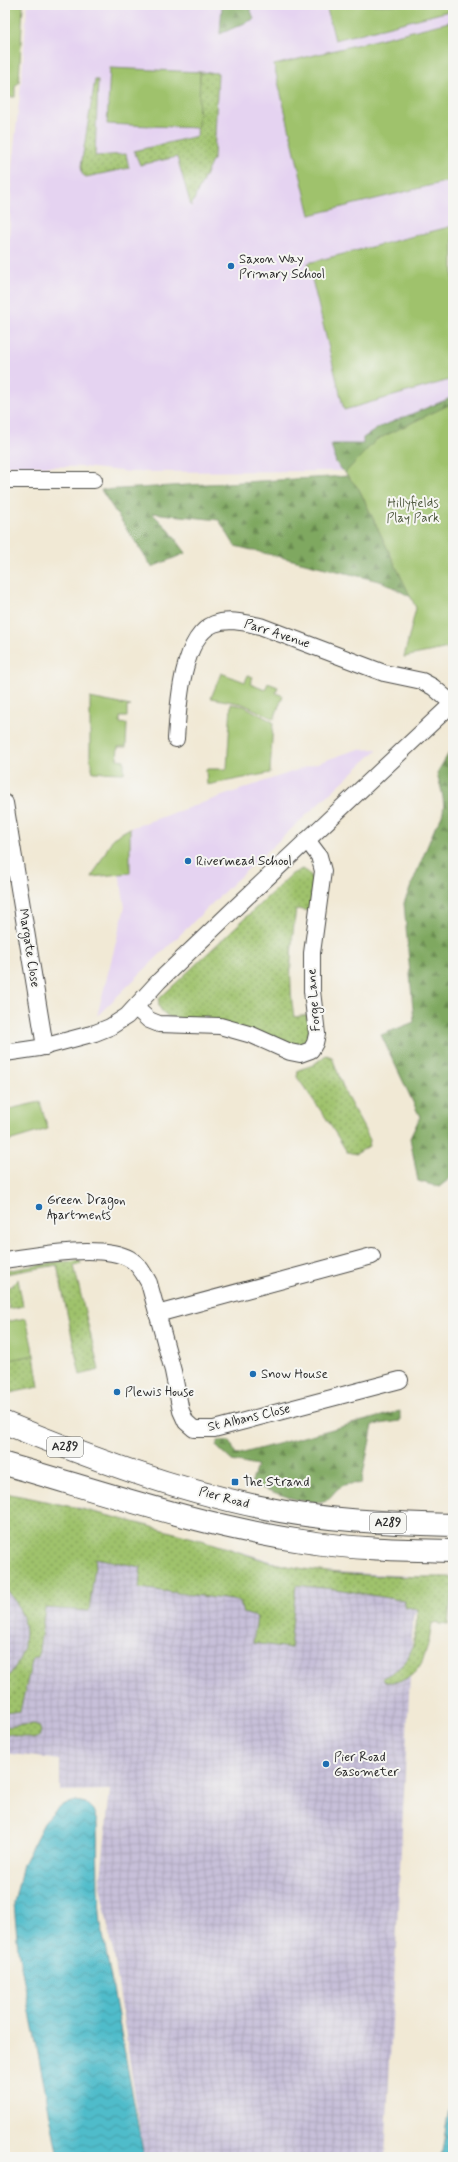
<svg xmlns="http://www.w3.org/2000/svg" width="458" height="2162" font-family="Mynerve,sans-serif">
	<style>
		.built { fill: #e5d3f1 }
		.industrial { fill: url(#industrial-grid) }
		.grass { fill: url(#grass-dots); stroke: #65764c }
		.forest { fill: url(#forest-firs); stroke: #556a46 }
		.green { fill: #9fc26c; stroke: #65764c }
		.water { fill: url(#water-waves); stroke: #3e747a }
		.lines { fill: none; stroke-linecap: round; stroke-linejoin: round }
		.street-casing { stroke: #494844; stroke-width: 18 }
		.primary-casing { stroke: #494844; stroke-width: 24 }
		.street { stroke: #fff; stroke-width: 16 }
		.primary { stroke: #fff; stroke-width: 22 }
		.poi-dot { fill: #1f6fb2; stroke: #f6f6f2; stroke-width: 1.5 }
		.labels { text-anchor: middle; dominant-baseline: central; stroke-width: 4; stroke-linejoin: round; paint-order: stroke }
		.shield { fill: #f6f6f2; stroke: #686867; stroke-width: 1 }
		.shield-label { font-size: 12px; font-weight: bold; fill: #2b2b2b }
		.poi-label { font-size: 13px; fill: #2b2b2b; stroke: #f6f6f2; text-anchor: start }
		.park-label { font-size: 13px; fill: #4e583e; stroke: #f6f6f2 }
		.street-label { font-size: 13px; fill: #2b2b2b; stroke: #f6f6f2 }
	</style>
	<defs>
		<pattern id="industrial-grid" width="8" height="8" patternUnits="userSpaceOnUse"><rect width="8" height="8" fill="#c7c0d9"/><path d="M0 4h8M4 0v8" fill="none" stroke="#aba5ba"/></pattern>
		<pattern id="grass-dots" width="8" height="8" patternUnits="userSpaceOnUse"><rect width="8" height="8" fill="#9fc26c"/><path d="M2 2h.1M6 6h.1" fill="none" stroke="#829e59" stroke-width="1.8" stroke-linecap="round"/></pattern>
		<pattern id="forest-firs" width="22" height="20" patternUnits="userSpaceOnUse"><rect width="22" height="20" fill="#7fa860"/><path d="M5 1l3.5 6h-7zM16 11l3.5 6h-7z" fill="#68894f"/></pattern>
		<pattern id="water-waves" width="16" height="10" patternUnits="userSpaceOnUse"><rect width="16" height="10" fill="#50bcca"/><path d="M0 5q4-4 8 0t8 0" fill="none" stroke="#4399a4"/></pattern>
	</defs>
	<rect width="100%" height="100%" fill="#f6f6f2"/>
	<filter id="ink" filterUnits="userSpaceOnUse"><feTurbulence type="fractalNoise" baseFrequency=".025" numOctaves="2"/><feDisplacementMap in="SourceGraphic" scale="8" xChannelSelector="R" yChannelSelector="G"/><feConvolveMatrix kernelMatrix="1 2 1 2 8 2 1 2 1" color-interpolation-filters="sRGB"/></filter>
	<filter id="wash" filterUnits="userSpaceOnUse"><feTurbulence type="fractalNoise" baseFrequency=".012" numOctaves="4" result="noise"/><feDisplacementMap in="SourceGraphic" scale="16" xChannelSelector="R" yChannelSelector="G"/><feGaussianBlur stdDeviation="0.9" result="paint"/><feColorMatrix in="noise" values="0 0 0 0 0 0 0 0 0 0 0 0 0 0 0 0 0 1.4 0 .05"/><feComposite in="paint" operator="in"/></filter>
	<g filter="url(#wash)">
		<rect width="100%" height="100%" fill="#f1e9d5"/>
		<g class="built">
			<path d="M27,5H453V403L348,471L130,472L83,467L5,465V335L12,168L23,65Z"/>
			<path d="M378,749L233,883L97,1016L125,907L113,838L130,828L355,750Z"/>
		</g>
		<path class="industrial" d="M5,1493L77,1507L210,1542L287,1566L317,1571L430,1577L413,1618L385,2157H144L114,1956L100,1886L110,1790L60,1791V1760L5,1753Z"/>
		<g class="grass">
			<path d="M200,72L218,73L214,157L191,206L177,157L140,165L134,151L197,136Z"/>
			<path d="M95,80H98L95,156L126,154L129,168L86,177L82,174L81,166Z"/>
			<path d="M302,869C320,875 312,897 310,911L296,909C291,945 288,981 294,1017L308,1015C310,1030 314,1036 302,1047L170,1017C162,1013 157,1007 159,999L292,874Z"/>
			<path d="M326,1055L332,1057L346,1095L370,1140L369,1146L356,1154L347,1152L326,1118L297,1077L298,1070L313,1065Z"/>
			<path d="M80,1261L81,1264L74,1266L99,1370L80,1375L57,1265L5,1274V1271L56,1262Z"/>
			<path d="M18,1279L23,1306L9,1309L5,1288L12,1286Z"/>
			<path d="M5,1322L23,1357L34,1355L39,1387L5,1394Z"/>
			<path d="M5,1493C75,1506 143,1524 211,1543C236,1550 261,1561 287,1566C339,1576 400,1577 453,1577V1598H451L448,1625L432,1623C427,1651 423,1684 386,1682L382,1678C416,1663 414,1642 418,1609L405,1607V1601L343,1590L296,1585L290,1648L253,1643L257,1617L243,1613L240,1601L139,1588L141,1567L96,1558L89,1611L45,1608L38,1657H33L20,1711L5,1713V1682L19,1661L24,1647L25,1632L23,1617L17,1604L5,1588Z"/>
			<path d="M34,1724L39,1726L41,1731L39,1737L34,1739L5,1733V1727Z"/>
		</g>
		<g class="forest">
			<path d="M222,5H249L254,19L220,34Z"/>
			<path d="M453,397V465L425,470L345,473L336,463L331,444H363V438L380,427Z"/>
			<path d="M348,476L359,489L411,597L383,582L235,546L219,520L152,513L169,530L186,553L152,567L101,490Z"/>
			<path d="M453,746V1176L439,1187L418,1181L410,1138L420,1117L381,1035L414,1022L404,903L436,825C450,811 441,790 437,773Z"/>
			<path d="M400,1411V1421L373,1425L361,1484C349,1483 340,1484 333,1494C331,1496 329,1499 326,1500C309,1508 269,1490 251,1484L257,1466L232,1461L216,1446L218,1441H230L236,1455Z"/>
		</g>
		<g class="green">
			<path d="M5,5H23L19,82L15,87V97H5Z"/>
			<path d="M326,5H453V10L335,40Z"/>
			<path d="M453,21V180L310,215L274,65Z"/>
			<path d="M110,68L200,72L198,128L107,124Z"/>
			<path d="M453,226V379L344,410L308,263Z"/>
			<path d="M453,403V647L404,657L416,608L359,489L345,473L376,440Z"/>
			<path d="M221,673L245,682L248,675L253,677L250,684L265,690L268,683L278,687L276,693L283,696L274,719L243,704L211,698Z"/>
			<path d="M90,698L131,706L127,707V717H120V723L127,724L126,747H118L117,759L124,760V773L93,772L90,759Z"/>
			<path d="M231,704L244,706L273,722L270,773L207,785L206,769H227Z"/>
			<path d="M130,828V873L92,877L113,838Z"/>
			<path d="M40,1102L48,1129L5,1142V1110Z"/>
			<path d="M26,1318L34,1355L5,1361V1322Z"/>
		</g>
		<g class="water">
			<path d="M76,1801L86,1803L93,1810L97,1822L98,1890L101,1924L144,2157H58L18,1950L14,1903L23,1864L44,1823L54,1812L65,1804Z"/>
			<path d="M453,2086V2157H441Z"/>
		</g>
	</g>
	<g filter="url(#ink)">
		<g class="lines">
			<defs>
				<g id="street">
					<path d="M5,480H94"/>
					<path d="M176,739C178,709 181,637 214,624C229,618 246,623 260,626L384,673L422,681L433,687L453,704"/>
					<path d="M5,803L45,1047"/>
					<path d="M136,1008L149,1020L159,1024L220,1026L252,1035L290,1052L300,1054L311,1050L315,1043L317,1034L312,991V953L323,871L319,856L307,840"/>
					<path d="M5,1053L39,1048L95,1033L110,1027L127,1016L159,981L236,907L453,703"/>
					<path d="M5,1260C36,1255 103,1243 130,1259C139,1264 144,1274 149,1283L173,1371L181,1411L186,1422L194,1429H214L400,1380"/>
					<path d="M157,1314L372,1256"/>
				</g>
				<g id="primary">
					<path d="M5,1423C88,1457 173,1489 260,1507C324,1521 389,1523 453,1525"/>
					<path d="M5,1464C103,1492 201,1526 302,1541C352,1549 402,1550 453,1551"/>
				</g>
			</defs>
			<use href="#street" class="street-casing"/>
			<use href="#primary" class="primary-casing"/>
			<use href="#street" class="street"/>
			<use href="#primary" class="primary"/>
		</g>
	</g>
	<g class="poi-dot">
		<circle cx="231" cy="266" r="4"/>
		<circle cx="188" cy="861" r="4"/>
		<circle cx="39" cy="1207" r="4"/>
		<circle cx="253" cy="1374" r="4"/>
		<circle cx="117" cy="1392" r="4"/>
		<rect x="231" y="1478" width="8" height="8" rx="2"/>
		<circle cx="326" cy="1764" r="4"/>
	</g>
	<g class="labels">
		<g class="shield">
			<rect x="47" y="1437" width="36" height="20" rx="3"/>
			<rect x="370" y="1513" width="36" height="20" rx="3"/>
		</g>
		<g class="shield-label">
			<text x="65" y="1447">A289</text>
			<text x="388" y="1523">A289</text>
		</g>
		<g class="poi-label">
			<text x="239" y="259">Saxon Way<tspan x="239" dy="15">Primary School</tspan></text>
			<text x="196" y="861">Rivermead School</text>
			<text x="47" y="1200">Green Dragon<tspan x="47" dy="15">Apartments</tspan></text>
			<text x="261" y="1374">Snow House</text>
			<text x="125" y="1392">Plewis House</text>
			<text x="243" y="1482">The Strand</text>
			<text x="334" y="1757">Pier Road<tspan x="334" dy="15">Gasometer</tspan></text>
		</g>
		<g class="park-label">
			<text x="413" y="503">Hillyfields<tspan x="413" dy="15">Play Park</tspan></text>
		</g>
		<g class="street-label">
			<text transform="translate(277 634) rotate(18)">Parr Avenue</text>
			<text transform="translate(29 948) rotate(81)">Margate Close</text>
			<text transform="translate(314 1000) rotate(-94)">Forge Lane</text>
			<text transform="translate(249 1418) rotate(-13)">St Albans Close</text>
			<text transform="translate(224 1498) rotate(15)">Pier Road</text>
		</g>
	</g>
	<rect width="458" height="2162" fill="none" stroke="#f6f6f2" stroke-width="20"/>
</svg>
